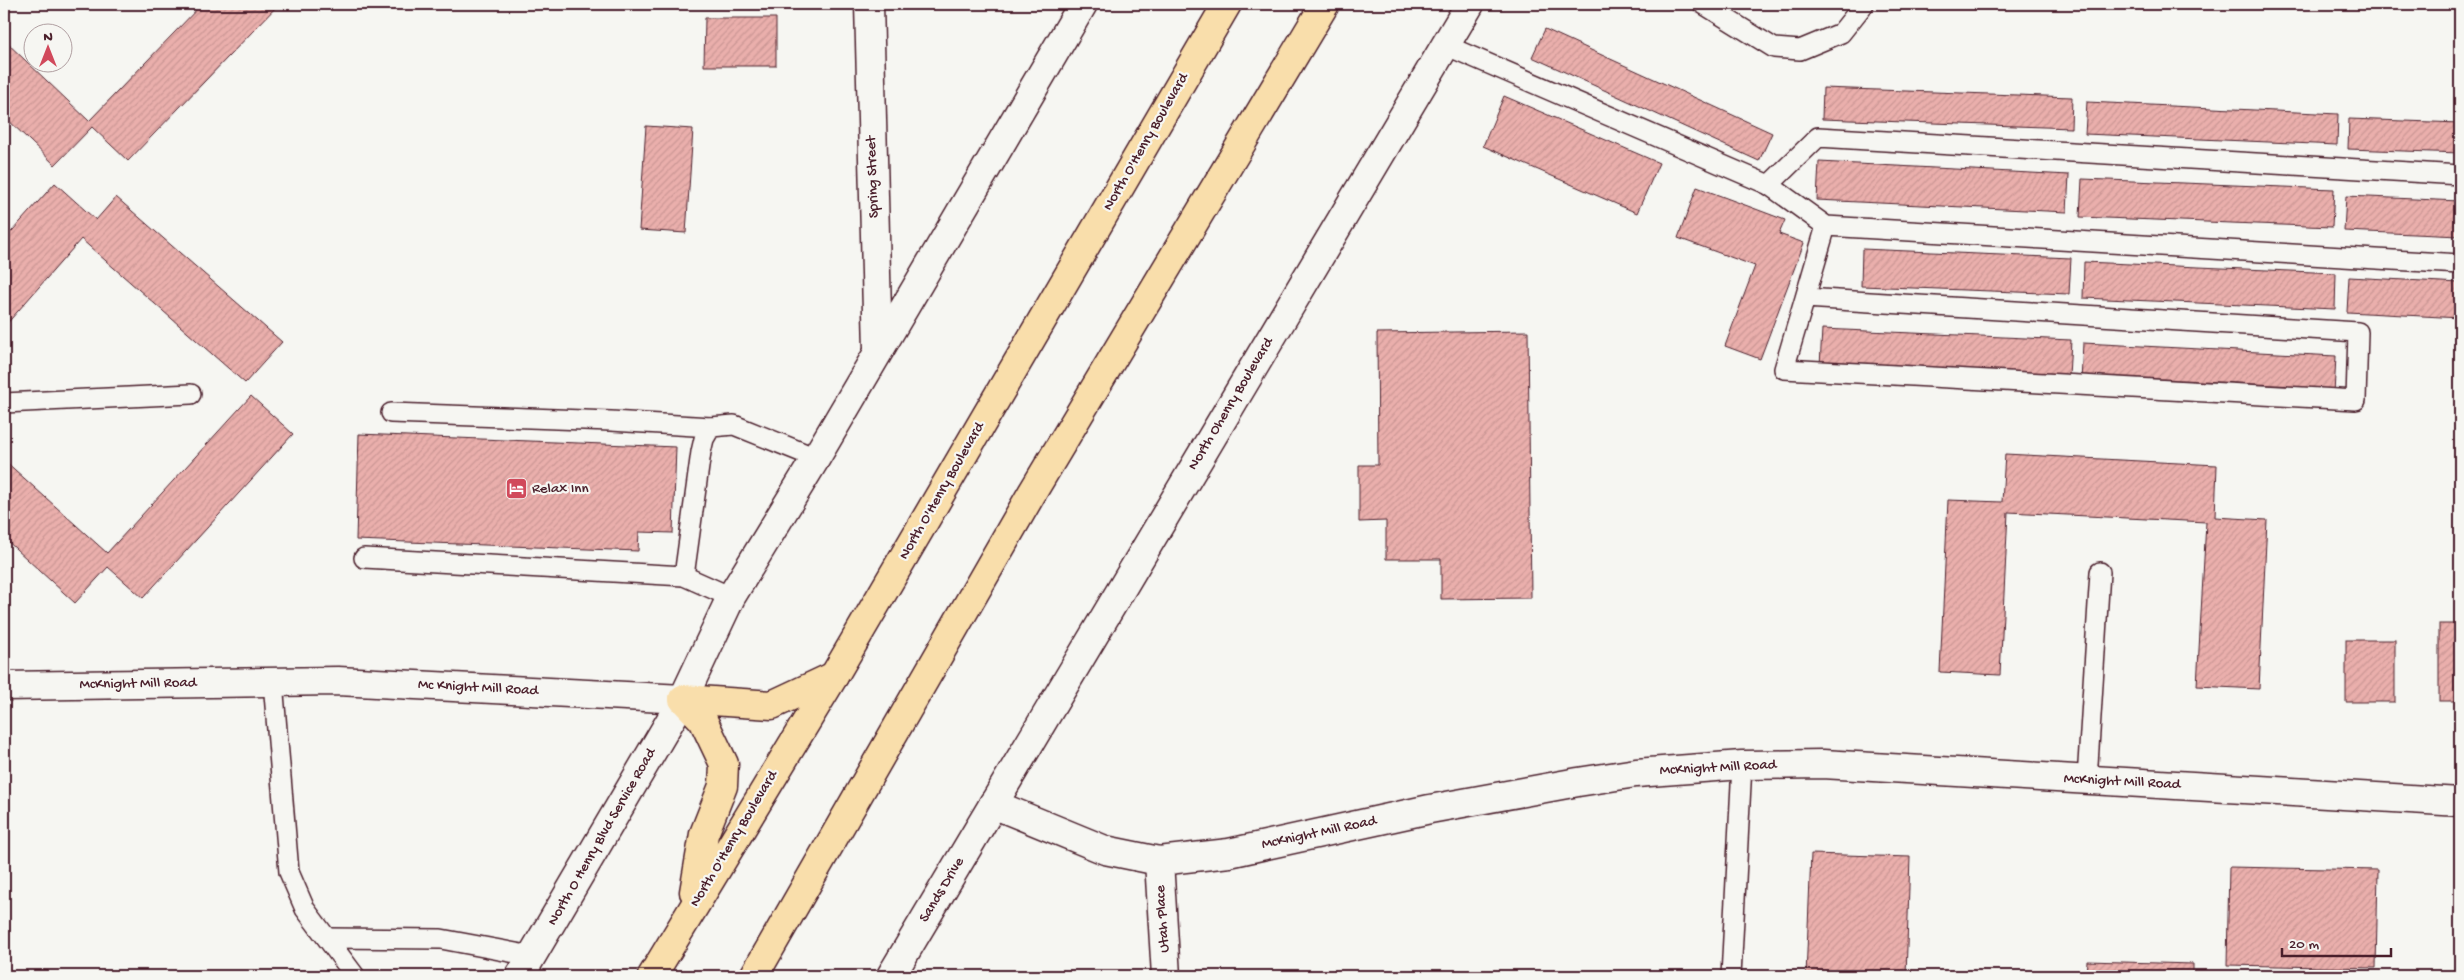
<svg xmlns="http://www.w3.org/2000/svg" width="2464" height="980" font-family="'Gochi Hand',sans-serif">
	<style>
		.building { fill: url(#building-hatch); stroke: #4a1f2b }
		.lines { fill: none; stroke-linecap: round; stroke-linejoin: round }
		.service-casing { stroke: #4a1f2b; stroke-width: 22 }
		.minor-casing { stroke: #4a1f2b; stroke-width: 31 }
		.tertiary-casing { stroke: #4a1f2b; stroke-width: 31 }
		.motorway-casing { stroke: #4a1f2b; stroke-width: 31 }
		.service { stroke: #f6f6f2; stroke-width: 19 }
		.minor { stroke: #f6f6f2; stroke-width: 28 }
		.tertiary { stroke: #f6f6f2; stroke-width: 28 }
		.motorway { stroke: #f9deab; stroke-width: 28 }
		.labels { text-anchor: middle; dominant-baseline: central; stroke-width: 4.5; stroke-linejoin: round; paint-order: stroke }
		.street-label { font-size: 15px; fill: #4a1f2b; stroke: #f6f6f2 }
		.poi-label { font-size: 15px; fill: #4a1f2b; stroke: #f6f6f2; text-anchor: start }
	</style>
	<defs>
		<pattern id="building-hatch" width="6" height="6" patternUnits="userSpaceOnUse" patternTransform="scale(1.25)"><rect width="6" height="6" fill="#eaafac"/><path d="M-1 1l2-2M0 6l6-6M5 7l2-2" fill="none" stroke="#ca9694"/></pattern>
	</defs>
	<rect width="100%" height="100%" fill="#f6f6f2"/>
	<filter id="ink" filterUnits="userSpaceOnUse"><feTurbulence type="fractalNoise" baseFrequency=".02" numOctaves="2"/><feDisplacementMap in="SourceGraphic" scale="10" xChannelSelector="R" yChannelSelector="G"/><feConvolveMatrix kernelMatrix="1 2 1 2 8 2 1 2 1" color-interpolation-filters="sRGB"/></filter>
	<g filter="url(#ink)">
		<g class="building">
			<path d="M202,4H279L128,161L92,127L55,165L4,116V40L89,121Z"/>
			<path d="M705,18H776V66H704Z"/>
			<path d="M1545,29L1772,133L1759,161L1532,57Z"/>
			<path d="M1823,88L2072,97L2071,128L1822,119Z"/>
			<path d="M1504,96L1659,163L1637,213L1483,146Z"/>
			<path d="M2087,102L2338,114L2337,145L2085,134Z"/>
			<path d="M2349,119L2460,123V153L2348,149Z"/>
			<path d="M646,126L693,129L686,233L639,230Z"/>
			<path d="M1819,162L2069,175L2067,212L1817,200Z"/>
			<path d="M2082,179L2334,189L2332,227L2080,217Z"/>
			<path d="M55,183L96,220L116,197L282,342L245,383L81,239L4,327V240Z"/>
			<path d="M1697,187L1785,220L1779,234L1804,243L1760,359L1725,346L1755,266L1678,238Z"/>
			<path d="M2346,196L2460,201V236L2344,231Z"/>
			<path d="M1862,249L2071,258L2069,294L1861,286Z"/>
			<path d="M2084,262L2336,273L2335,309L2083,298Z"/>
			<path d="M2349,277L2460,283V318L2347,312Z"/>
			<path d="M1822,329L2071,340L2069,377L1820,366Z"/>
			<path d="M1528,331L1531,598L1441,599V559H1386V521L1359,522V465H1378L1377,333Z"/>
			<path d="M2083,343L2336,356L2334,394L2081,381Z"/>
			<path d="M251,396L293,434L143,598L108,567L75,603L4,538V460L107,553Z"/>
			<path d="M359,434L676,447L673,533L639,532L638,551L356,540Z"/>
			<path d="M2005,454L2217,465L2215,517L2267,520L2259,689L2197,686L2206,522L2008,512L2000,675L1940,672L1948,500L2002,502Z"/>
			<rect x="2439" y="624" width="21" height="77"/>
			<rect x="2346" y="640" width="49" height="62"/>
			<path d="M1811,854L1910,857L1906,976H1806Z"/>
			<path d="M2229,867L2378,870L2376,968L2227,965Z"/>
			<path d="M2087,961L2193,964V976H2086Z"/>
		</g>
		<g class="lines">
			<defs>
				<g id="service">
					<path d="M1703,4L1774,48L1800,50L1841,33L1864,4"/>
					<path d="M1445,45L1769,185L1826,226L2460,264"/>
					<path d="M1769,185L1818,137L2460,175"/>
					<path d="M1805,298L1784,369L2356,400L2358,332L1805,298L1826,226"/>
					<path d="M4,403L191,394"/>
					<path d="M391,413L611,421L711,427"/>
					<path d="M364,558L684,576L731,597"/>
					<path d="M684,576L701,452L704,439L711,427L734,425L816,458"/>
					<path d="M273,682L289,872L305,909L355,976"/>
					<path d="M2087,780L2100,572"/>
					<path d="M327,938L441,939L532,956"/>
					<path d="M1731,976L1742,765"/>
				</g>
				<g id="minor">
					<path d="M869,4L878,350"/>
					<path d="M993,804L1105,850L1159,861L1229,853L1430,809L1578,782L1636,773L1742,765L1823,764L2460,802"/>
					<path d="M1159,861L1166,976"/>
					<path d="M520,976L683,699L731,597L816,458L1083,4"/>
					<path d="M891,976L1470,4"/>
				</g>
				<path id="tertiary" d="M4,686L338,681L683,699"/>
				<g id="motorway">
					<path d="M683,699L703,720L724,764L723,786L704,834L694,892"/>
					<path d="M683,699L772,705L834,676"/>
					<path d="M652,976L834,676L1227,4"/>
					<path d="M754,976L1032,493L1325,4"/>
				</g>
			</defs>
			<use href="#service" class="service-casing"/>
			<use href="#minor" class="minor-casing"/>
			<use href="#tertiary" class="tertiary-casing"/>
			<use href="#motorway" class="motorway-casing"/>
			<use href="#service" class="service"/>
			<use href="#minor" class="minor"/>
			<use href="#tertiary" class="tertiary"/>
			<use href="#motorway" class="motorway"/>
		</g>
	</g>
	<defs>
		<symbol id="hotel-square" viewBox="-11 -11 22 22"><rect x="-9" y="-9" width="18" height="18" rx="4" fill="#d1495b" stroke="#f6f6f2"/><path d="M-6-4.5h1.5V1H6V5H4.5V3h-9V5H-6ZM-4 0a1.8 1.8 0 1 1 3.6 0ZM.5 0V-2.5h3Q6-2.5 6 0Z" fill="#fff"/></symbol>
	</defs>
	<g fill-rule="evenodd">
		<use href="#hotel-square" x="504" y="476" width="25" height="25"/>
	</g>
	<g class="labels">
		<g class="street-label">
			<text transform="translate(1146 142) rotate(-60)">North O'Henry Boulevard</text>
			<text transform="translate(873 177) rotate(-92)">Spring Street</text>
			<text transform="translate(1231 404) rotate(-59)">North Ohenry Boulevard</text>
			<text transform="translate(942 491) rotate(-60)">North O'Henry Boulevard</text>
			<text transform="translate(138 684) rotate(-1)">McKnight Mill Road</text>
			<text transform="translate(478 688) rotate(3)">Mc Knight Mill Road</text>
			<text transform="translate(1718 768) rotate(-3)">McKnight Mill Road</text>
			<text transform="translate(2122 782) rotate(3)">McKnight Mill Road</text>
			<text transform="translate(1319 833) rotate(-12)">McKnight Mill Road</text>
			<text transform="translate(602 837) rotate(-60)">North O Henry Blvd Service Road</text>
			<text transform="translate(734 839) rotate(-59)">North O'Henry Boulevard</text>
			<text transform="translate(942 890) rotate(-59)">Sands Drive</text>
			<text transform="translate(1163 919) rotate(-94)">Utah Place</text>
		</g>
		<g class="poi-label">
			<text x="532" y="489">Relax Inn</text>
		</g>
	</g>
	<rect width="2464" height="980" fill="none" stroke="#f6f6f2" stroke-width="20"/>
	<rect x="10" y="10" width="2444" height="960" fill="none" stroke="#4a1f2b" stroke-width="2" filter="url(#ink)"/>
	<g transform="translate(48 48)"><circle r="24" fill="#f6f6f2" stroke="#b1a0a2"/>
	<path d="M0-4L9 19L0 12L-9 19Z" fill="#d1495b"/>
	<text y="-8" font-size="14" font-weight="bold" text-anchor="middle" fill="#4a1f2b">N</text>
	</g>
	<path d="M2282 948v8h109v-8" fill="none" stroke="#4a1f2b" stroke-width="2.5"/>
	<text x="2289" y="948" font-size="15" fill="#4a1f2b" stroke="#f6f6f2" stroke-width="4" paint-order="stroke">20 m</text>
</svg>
